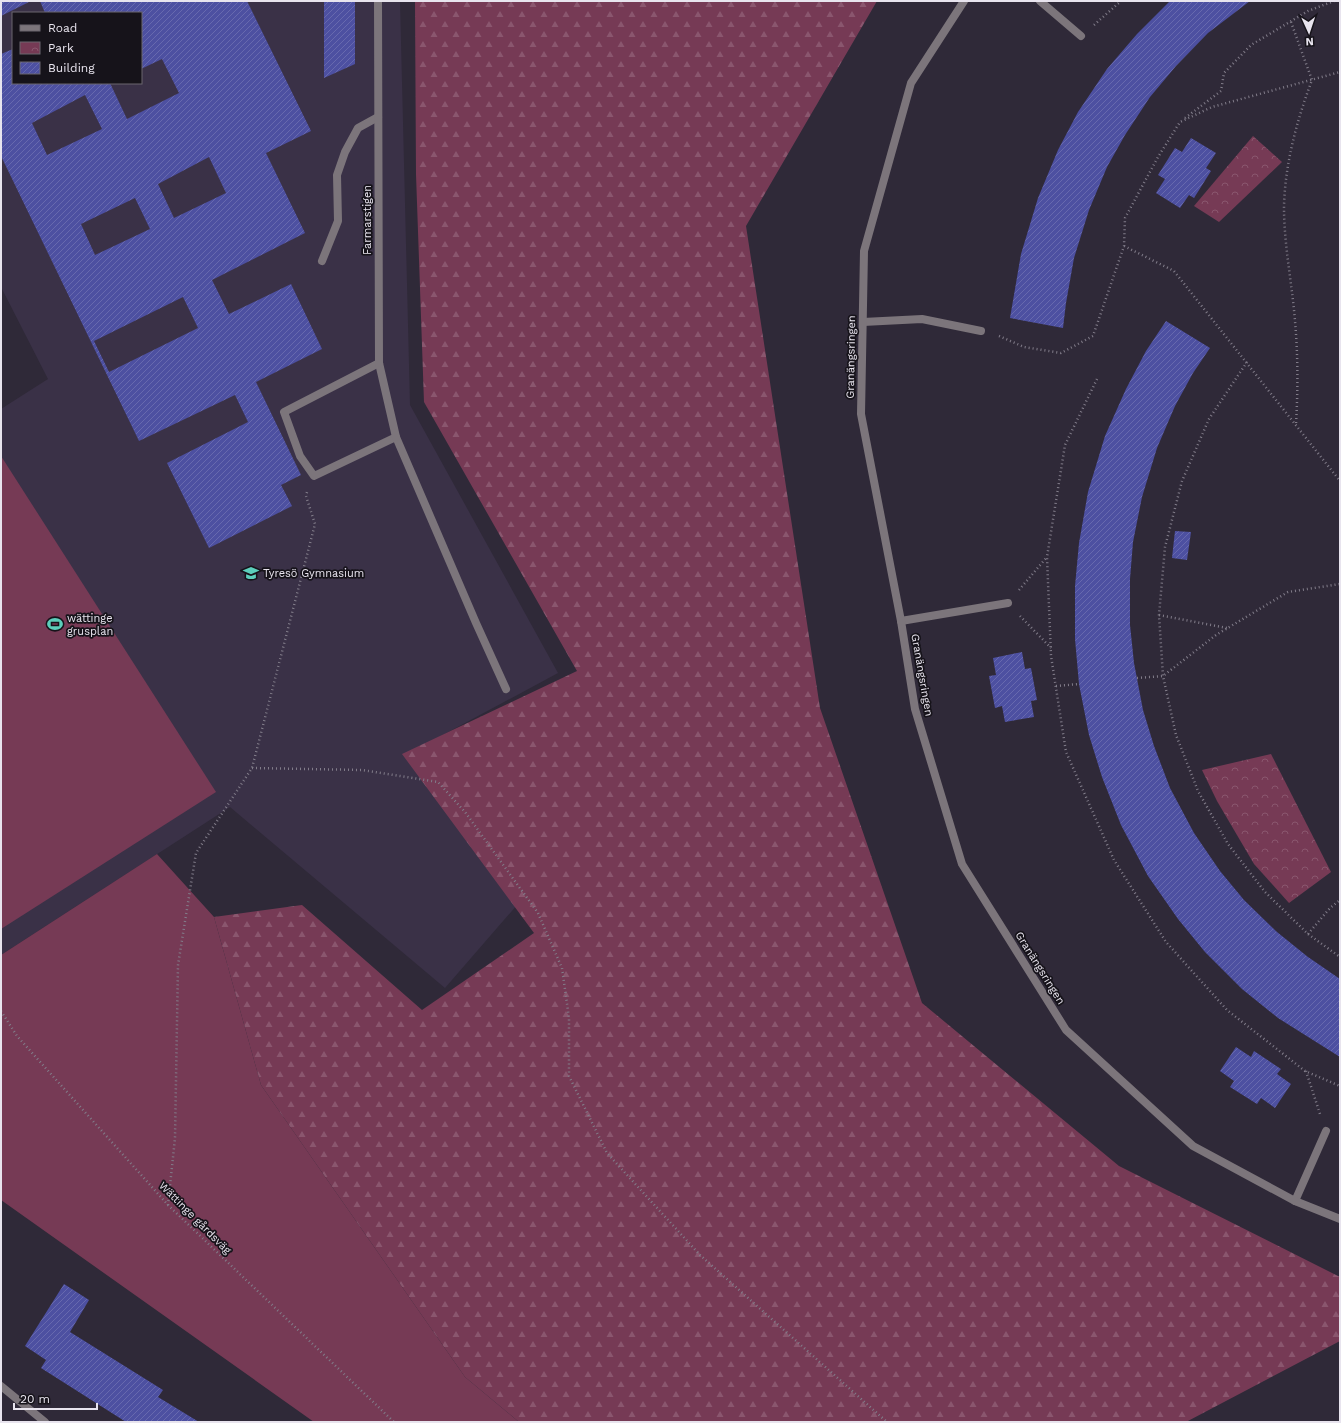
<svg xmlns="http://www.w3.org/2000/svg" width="1341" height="1423" font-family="'Work Sans',sans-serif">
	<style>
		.built { fill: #3a3147; fill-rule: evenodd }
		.green { fill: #763a55 }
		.forest { fill: url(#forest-firs) }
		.park { fill: url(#park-crowns) }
		.building { fill: url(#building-hatch); fill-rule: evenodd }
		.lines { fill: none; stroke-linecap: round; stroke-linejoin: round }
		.path { stroke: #827d8a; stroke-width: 2.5; stroke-dasharray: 1 3; stroke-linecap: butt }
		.lane { stroke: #7c757b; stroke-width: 8 }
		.street { stroke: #7c757b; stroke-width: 8 }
		.labels { text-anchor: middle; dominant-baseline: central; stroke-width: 3.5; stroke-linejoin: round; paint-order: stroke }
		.street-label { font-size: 11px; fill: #e8e4ee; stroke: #16131a }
		.poi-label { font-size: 11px; fill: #e8e4ee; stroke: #16131a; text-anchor: start }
	</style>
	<defs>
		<pattern id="forest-firs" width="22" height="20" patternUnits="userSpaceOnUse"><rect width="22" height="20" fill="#763a55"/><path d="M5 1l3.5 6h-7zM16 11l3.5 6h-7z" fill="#8a566e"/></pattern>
		<pattern id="park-crowns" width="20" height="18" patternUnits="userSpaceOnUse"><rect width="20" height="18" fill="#763a55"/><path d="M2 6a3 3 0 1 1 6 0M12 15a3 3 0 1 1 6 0" fill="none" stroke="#8a566e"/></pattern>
		<pattern id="building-hatch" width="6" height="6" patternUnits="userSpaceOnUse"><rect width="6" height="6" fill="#4d50a1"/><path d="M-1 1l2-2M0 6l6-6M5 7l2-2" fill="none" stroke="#6769ae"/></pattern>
	</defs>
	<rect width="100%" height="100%" fill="#2f2938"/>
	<path class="built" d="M1,1H400L410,405L558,673L439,737L537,882L445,988L230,807L1,955V409L48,379L1,287ZM13,13H141V83H13Z"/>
	<g class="green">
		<path d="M1,456L216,792L1,929Z"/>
		<path d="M157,854L214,917L261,1085L465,1377L519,1422H314L1,1200V955Z"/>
	</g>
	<path class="forest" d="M415,1H877L746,226L820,708L922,1003L1119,1166L1340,1277V1341L1186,1422H519L465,1377L261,1085L214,917L302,905L422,1010L534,933L402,754L577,671L424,402L416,174Z"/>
	<g class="park">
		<path d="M1253,136L1282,162L1219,222L1194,206Z"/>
		<path d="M1271,754L1331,872L1289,903L1254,864L1217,801L1202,770Z"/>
	</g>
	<g class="building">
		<path d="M1,1H31L1,16Z"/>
		<path d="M40,1H247L311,131L266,153L305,233L212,280L229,314L291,284L322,349L256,382L301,475L281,485L292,506L209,548L167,463L248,422L235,395L139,441L1,156V54L13,49V83H110L127,119L179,93L162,59L141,69V13H45ZM85,95L102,129L47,155L32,123ZM209,157L226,193L174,218L158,184ZM135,198L150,229L95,255L81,224ZM183,297L198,328L109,372L94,341Z"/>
		<path d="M324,1H355V64L324,78Z"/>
		<path d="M1170,1H1250L1208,33L1176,66L1150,97L1125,135L1107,167L1089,210L1074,258L1066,303L1063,328L1010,318L1021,254L1038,198L1058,150L1078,112L1107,69L1137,34Z"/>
		<path d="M1191,138L1216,153L1206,168L1211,171L1194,198L1189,195L1180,208L1156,193L1165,179L1158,175L1175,148L1182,152Z"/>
		<path d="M1166,321L1210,348L1193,373L1175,406L1157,448L1142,497L1133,542L1130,579V625L1134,663L1143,710L1154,746L1170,788L1194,833L1220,871L1244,900L1277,932L1308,957L1340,979V1057L1278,1018L1242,989L1205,952L1178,919L1148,876L1121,825L1102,777L1089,735L1079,684L1075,639V586L1079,543L1088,492L1105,436L1126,389L1146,351Z"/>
		<path d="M1175,531L1191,532L1187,560L1172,558Z"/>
		<path d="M1022,652L1025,669L1031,668L1037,700L1031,701L1034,717L1005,722L1002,706L995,708L989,676L996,675L993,658Z"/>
		<path d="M1236,1047L1251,1057L1254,1051L1281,1069L1277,1074L1291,1084L1275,1108L1261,1098L1257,1104L1230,1087L1234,1081L1220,1071Z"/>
		<path d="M64,1284L89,1300L70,1332L163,1390L158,1397L199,1422H126L41,1368L46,1360L25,1346Z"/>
	</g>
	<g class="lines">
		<g class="path">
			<path d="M1291,22L1312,80C1297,120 1285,163 1284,207C1284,245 1292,283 1295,321C1298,355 1298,390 1296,424"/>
			<path d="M1094,25L1121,1"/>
			<path d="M1185,118L1221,91L1224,73L1251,45L1308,11L1334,1"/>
			<path d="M1124,246L1174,271L1340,481"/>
			<path d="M999,336L1024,347L1061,353L1093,336L1124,246L1125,218L1158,157L1180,122L1212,107L1340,72"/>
			<path d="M1247,362L1209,419L1182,481L1165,547L1159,615L1163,676L1176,735L1198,791L1228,844L1265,892L1308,934L1340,957"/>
			<path d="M1097,379L1065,445L1047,557L1051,656L1066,752L1114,860L1166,942L1227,1010L1305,1071L1340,1086"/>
			<path d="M1019,590L1047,557"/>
			<path d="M1159,615L1227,628"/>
			<path d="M1020,616L1051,648"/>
			<path d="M1137,678L1163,676L1216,635L1288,592L1340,584"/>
			<path d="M1056,686L1079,684"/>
			<path d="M252,768L362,770L438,782L465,812L538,913L562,968L569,1018V1076L607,1153L700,1255L887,1422"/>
			<path d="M1308,934L1330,908L1340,900"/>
			<path d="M1,1011L17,1036L168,1205L394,1422"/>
			<path d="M1306,1071L1320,1114"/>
			<path d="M168,1205L175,1138L178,965L196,853L252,768L315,524L306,496L307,492"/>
		</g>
		<g class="lane">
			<path d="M1040,1L1081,36"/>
			<path d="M322,261L338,221L337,175L345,152L358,128L378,117"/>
			<path d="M863,322L922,319L981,331"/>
			<path d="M379,363L284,412L300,456L314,476L396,437L476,623L506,689"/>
			<path d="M901,621L1008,603"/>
			<path d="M1295,1201L1326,1131"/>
			<path d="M1,1386L45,1422"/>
		</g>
		<g class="street">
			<path d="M378,1L379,363L396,437"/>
			<path d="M964,1L911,83L864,251L861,414L901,621L915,709L962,864L1066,1030L1193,1146L1295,1201L1340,1219"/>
		</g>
	</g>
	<defs>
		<symbol id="school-bare" viewBox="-9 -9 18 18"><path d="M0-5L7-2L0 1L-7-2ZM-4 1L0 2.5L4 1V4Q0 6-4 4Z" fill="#5ccebb" stroke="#16131a" stroke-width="2.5" paint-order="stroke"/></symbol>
		<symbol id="stadium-bare" viewBox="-9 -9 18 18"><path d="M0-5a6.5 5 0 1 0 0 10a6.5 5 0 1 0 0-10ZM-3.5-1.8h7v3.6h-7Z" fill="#5ccebb" stroke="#16131a" stroke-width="2.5" paint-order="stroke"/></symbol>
	</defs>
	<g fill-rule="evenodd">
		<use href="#school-bare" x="240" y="562" width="22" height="22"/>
		<use href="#stadium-bare" x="44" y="613" width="22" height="22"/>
	</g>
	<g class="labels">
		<g class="street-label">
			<text transform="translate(367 220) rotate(-90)">Farmarstigen</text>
			<text transform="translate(851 357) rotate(-89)">Granängsringen</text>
			<text transform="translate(922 675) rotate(80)">Granängsringen</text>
			<text transform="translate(1040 968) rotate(58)">Granängsringen</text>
			<text transform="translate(195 1218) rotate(45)">Wättinge gårdsväg</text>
		</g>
		<g class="poi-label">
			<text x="263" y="573">Tyresö Gymnasium</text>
			<text x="67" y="618">wättinge<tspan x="67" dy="13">grusplan</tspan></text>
		</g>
	</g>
	<rect width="1341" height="1423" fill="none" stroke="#e8e4ee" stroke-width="4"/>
	<rect x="12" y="12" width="130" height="72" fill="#16131a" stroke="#6a676f"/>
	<rect x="20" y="25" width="20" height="6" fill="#7c757b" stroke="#6a676f"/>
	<text x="48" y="32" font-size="12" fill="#e8e4ee">Road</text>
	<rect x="20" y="42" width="20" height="12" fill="url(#park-crowns)" stroke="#6a676f"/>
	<text x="48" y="52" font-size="12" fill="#e8e4ee">Park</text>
	<rect x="20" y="62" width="20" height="12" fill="url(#building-hatch)" stroke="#6a676f"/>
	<text x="48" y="72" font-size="12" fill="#e8e4ee">Building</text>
	<g transform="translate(1309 32) rotate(177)" stroke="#16131a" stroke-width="3" paint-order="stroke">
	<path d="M0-3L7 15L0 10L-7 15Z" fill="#e8e4ee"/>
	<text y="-6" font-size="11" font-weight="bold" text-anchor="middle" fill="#e8e4ee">N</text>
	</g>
	<path d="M14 1403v6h83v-6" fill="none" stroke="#e8e4ee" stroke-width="2"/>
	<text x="20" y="1403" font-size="12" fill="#e8e4ee" stroke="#16131a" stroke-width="3" paint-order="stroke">20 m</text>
</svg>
